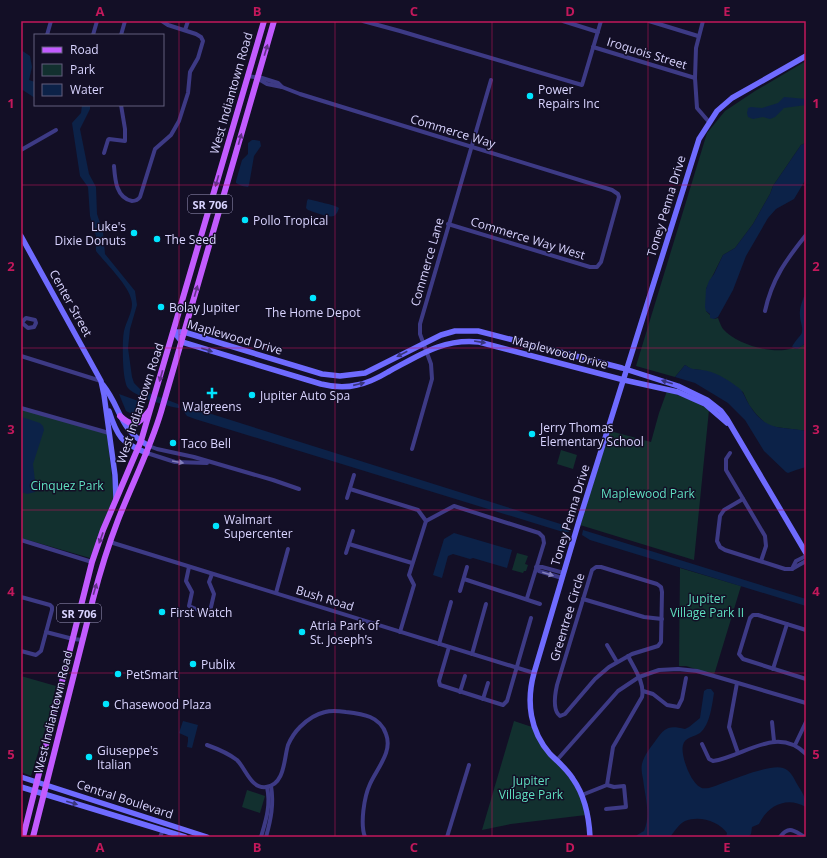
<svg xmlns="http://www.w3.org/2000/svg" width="827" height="858" font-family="'Open Sans',sans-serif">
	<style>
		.green { fill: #12302f }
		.water { fill: #0c2248 }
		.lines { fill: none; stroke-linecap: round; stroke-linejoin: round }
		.street { stroke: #3d3a85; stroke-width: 4 }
		.secondary { stroke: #6f6bff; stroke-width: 5.5 }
		.primary { stroke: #c25bff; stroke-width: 6 }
		.oneway { fill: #623188 }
		.oneway2 { fill: #38347d }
		.oneway3 { fill: #837fbc }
		.grid { fill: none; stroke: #c2185b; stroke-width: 1; stroke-opacity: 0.55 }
		.poi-dot { fill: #00e5ff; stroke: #130f26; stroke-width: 1.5 }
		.labels { text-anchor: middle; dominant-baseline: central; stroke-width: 3; stroke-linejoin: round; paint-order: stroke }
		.shield { fill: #130f26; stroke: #9e99be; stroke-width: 1 }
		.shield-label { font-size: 11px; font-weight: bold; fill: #d9d4ff }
		.street-label { font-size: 12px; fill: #d9d4ff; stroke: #130f26 }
		.poi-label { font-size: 12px; fill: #d9d4ff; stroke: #130f26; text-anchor: start }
		.park-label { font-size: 12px; fill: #5fe0c0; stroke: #130f26 }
		.neatline { fill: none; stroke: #c2185b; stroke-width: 1.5 }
		.grid-label { font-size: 13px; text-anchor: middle; font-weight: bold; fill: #c2185b }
	</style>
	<rect width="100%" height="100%" fill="#130f26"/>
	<g class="green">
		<path d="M806,61V143L801,145L773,186L770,194L753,224L735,248L723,255L706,289V311L714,319L718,318C719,321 721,326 723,329C737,345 774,355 793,348L797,349L806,343V431L768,426L756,414L749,405L743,392L701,370L691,369L685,365L675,377L636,366L707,133L725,111L755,91Z"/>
		<path d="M667,391L696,402L709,410L694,560L580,525L610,431L651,442L659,413Z"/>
		<path d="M21,409L107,434L114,496L90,558L21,538Z"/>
		<path d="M561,450L577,455L573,469L557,464Z"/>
		<path d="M517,553L528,556L525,564L528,565L526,571H524L523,573L512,570Z"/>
		<path d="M680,568L741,586L714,675L686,666H679Z"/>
		<path d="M21,676L56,686L48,720L31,776L21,772Z"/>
		<path d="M514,721L532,727L576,787L582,802L586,815L511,824L482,830Z"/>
		<path d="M247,790L265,796L260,813L242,807Z"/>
	</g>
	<g class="water">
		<path d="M21,50L30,56L32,67L29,80L35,82V98L21,89Z"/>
		<path d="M784,97L806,99V105L784,108L775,117L770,119L763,117L753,119L748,117L747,113L748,108L751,107L762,108L778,103Z"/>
		<path d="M82,105H90V109L80,129L89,174L96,187L97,214L103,232L105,254L135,291L137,305L130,329L128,348L132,377L134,383L141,390L178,404L179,406V408C168,407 134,396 128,388C122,381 122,340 124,331C126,322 132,313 132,304C132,288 106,264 96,251V236L90,216L88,187L80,176L72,123L81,113Z"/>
		<path d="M252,140H255L260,141L261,146L254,156L249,185L248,187L242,186L236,183V181L242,160L248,154V143Z"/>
		<path d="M806,143V179L794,199L776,209L768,218L746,256L733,290L718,317L714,319L710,318V314L706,311L705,307L706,289L709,281L714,274L723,255L735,248L753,224L770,194L773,186L801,145Z"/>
		<path d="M308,199C314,201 336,205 339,208C338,211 337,214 334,216C328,218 314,212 308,210L306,208L307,201Z"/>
		<path d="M806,292V343L797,349L792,347C795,340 802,335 802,332C803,326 800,321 800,316C799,308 803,299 806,292Z"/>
		<path d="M685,365C692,370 695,369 702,370C714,371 727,379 736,386C744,390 745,399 750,406C767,432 779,426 806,431V467L796,470L788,473L786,472L764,451L745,420L728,403L695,383L675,377Z"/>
		<path d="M119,394L141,402L138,412L132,414L126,411Z"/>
		<path d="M183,406H186L570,527L569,532H563L195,419L187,416L182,409Z"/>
		<path d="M22,417L40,423L43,426L44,430L33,464L36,489L35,492L27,494L21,492Z"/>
		<path d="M583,530L806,599V606L590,540L582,535Z"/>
		<path d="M454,533L512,550L507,568L473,558L470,559L453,554L448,556L442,578L433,575L444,539Z"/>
		<path d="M707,689H711L714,693C712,705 710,725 700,733C694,737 685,737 683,745C680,755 691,783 700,787C702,789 705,788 709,788C725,783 769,763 783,768C790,770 794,778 797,784C802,792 806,797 806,807C787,796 768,805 759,824L752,827L751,834L748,837H726L727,833C719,821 699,815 685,821C678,825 675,831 670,837H636L637,835L644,831C651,815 645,796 643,779C642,774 641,768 642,764C644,755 651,747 656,740C665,727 669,725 685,729L689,727L700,718L704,691Z"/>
		<path d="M183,721L198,725L192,748L187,747L188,741V737L179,733Z"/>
	</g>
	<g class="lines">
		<g class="street">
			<path d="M363,21L400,31L582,85L601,21"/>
			<path d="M563,21L598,32"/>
			<path d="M649,21L698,36"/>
			<path d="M703,21L696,48L695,78L697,108L709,122"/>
			<path d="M185,30L188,21"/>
			<path d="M47,35L51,21"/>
			<path d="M93,35L97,21"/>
			<path d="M121,35L125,21"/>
			<path d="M593,47L695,78"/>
			<path d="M247,76L262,78L278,83L282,87L300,94L612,190L618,194L619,197L601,262L597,267H590L448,224"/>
			<path d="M257,78L267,84L282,87"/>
			<path d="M21,150L56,130"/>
			<path d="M104,153L108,140L109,139L125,141V129L121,105"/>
			<path d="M114,166C115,179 116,198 132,201C136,201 138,200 140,197L155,149L171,135L179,121L188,93L190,72L198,58L203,41L201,37L196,34L168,25L162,21"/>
			<path d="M765,311C772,279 786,260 806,235"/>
			<path d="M21,322L28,328L34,327L36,323L35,320L26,318L22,322"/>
			<path d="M21,356L101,381"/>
			<path d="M21,408L109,433"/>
			<path d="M149,446L157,449L194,457L273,480L299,489"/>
			<path d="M412,449L432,379L431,364L420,334V324L491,80"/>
			<path d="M147,453L175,462L207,463"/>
			<path d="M730,453L726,459V470L765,536L766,546L761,561"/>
			<path d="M350,489L418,510L426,521"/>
			<path d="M347,498L354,475"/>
			<path d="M743,499L724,510L720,516L717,541L720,547L725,550L785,569H792L806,561"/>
			<path d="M21,540L92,562"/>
			<path d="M110,542L534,673"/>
			<path d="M349,544L412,563"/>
			<path d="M346,553L353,531"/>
			<path d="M189,567L186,581L192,592L189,606L205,613L208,612L211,607L214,594L209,582L212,574"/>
			<path d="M536,567H542L564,573"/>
			<path d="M537,567L539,571L562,578"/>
			<path d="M596,567H601L657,584L661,587L662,592L661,642L658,646L632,654L609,667L595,679L565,714L560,716C552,710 555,694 557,685L592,570Z"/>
			<path d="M792,569L796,561L806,556"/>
			<path d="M464,579L540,604"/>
			<path d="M460,591L467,567"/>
			<path d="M276,593L288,549"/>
			<path d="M21,597L50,605L52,607V610L41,651L36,655L21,651"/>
			<path d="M583,599L644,617L662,619"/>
			<path d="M806,630L758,615H753L750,618L739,654L743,659L806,679"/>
			<path d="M46,632L73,639L83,640"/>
			<path d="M400,632L414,585L409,575L426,521L454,506L539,533L543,537L544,543L527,598"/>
			<path d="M439,644L451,602"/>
			<path d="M607,645L617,662"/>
			<path d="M449,647L439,681L440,685L503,705L507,701L531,618"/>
			<path d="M472,654L486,604"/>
			<path d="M773,669L787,624"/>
			<path d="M737,683L729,727L738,753"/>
			<path d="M643,691L653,694L667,705L678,707L682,699L686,678"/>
			<path d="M460,692L465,676"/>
			<path d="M483,699L488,683"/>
			<path d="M772,722L774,741"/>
			<path d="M702,744L709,759L713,761C745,756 777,725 806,754"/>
			<path d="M207,745C218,749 228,753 237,760C246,769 251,789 266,787C285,785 284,758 288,745C291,738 295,732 300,727C307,720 316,714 325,712C332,710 339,711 346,712C363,714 380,716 386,734C393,752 377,768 370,784C364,797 360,824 365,837"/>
			<path d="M795,745L806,722"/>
			<path d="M557,760L618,691L639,677L659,670L678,669L697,671L806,703"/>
			<path d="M582,795L607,785L613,747L642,697C645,683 634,668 628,656"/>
			<path d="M606,809L626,807L624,786L614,787L607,785"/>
			<path d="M160,837L163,830"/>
			<path d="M261,837C266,820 271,805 267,787"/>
			<path d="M266,837C271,819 274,804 271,786"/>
			<path d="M447,837L469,765"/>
			<path d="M780,837C789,825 794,831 805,837"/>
		</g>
		<g class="secondary">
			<path d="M21,236L101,381L104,395L115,475L116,498"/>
			<path d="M174,332H184L322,374L340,376L365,373L441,335L455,331H478L622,368L678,386L707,400L721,411L727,419L806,553"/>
			<path d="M174,332L182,342L321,384C333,387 345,388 357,385C368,383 378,378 388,372C418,356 443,338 479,342L624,380L678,392L705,404L727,423"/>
			<path d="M103,385C122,409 118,429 149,446"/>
			<path d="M109,411C117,436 121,443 147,453"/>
			<path d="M21,777L207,837"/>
			<path d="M21,787L185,837"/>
			<path d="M590,837C589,816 585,796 573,779C567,769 558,762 550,754C530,731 526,702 534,673L579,521L699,139L717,111L732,98L806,56"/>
		</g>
		<g class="primary">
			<path d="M120,416C134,429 139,424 149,411"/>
			<path d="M23,837L92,562L103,530L141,441L264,21"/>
			<path d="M33,837L93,599C100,572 108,546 118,520C132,484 150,449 161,412L274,21"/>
		</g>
	</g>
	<defs><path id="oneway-solid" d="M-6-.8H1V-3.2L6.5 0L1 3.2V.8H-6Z"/></defs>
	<g class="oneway">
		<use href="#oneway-solid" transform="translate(266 50) rotate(-73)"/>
		<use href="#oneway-solid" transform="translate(240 139) rotate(-74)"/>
		<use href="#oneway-solid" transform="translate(217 181) rotate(106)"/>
		<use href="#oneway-solid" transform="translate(196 291) rotate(-74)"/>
		<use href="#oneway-solid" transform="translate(161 376) rotate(106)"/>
		<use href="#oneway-solid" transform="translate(101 538) rotate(110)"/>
		<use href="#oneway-solid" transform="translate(95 589) rotate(-74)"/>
	</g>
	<g class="oneway2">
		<use href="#oneway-solid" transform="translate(480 342) rotate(9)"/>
		<use href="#oneway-solid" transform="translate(207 350) rotate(17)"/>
		<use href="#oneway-solid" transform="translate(402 354) rotate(153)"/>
		<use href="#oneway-solid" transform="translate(667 382) rotate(-163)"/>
		<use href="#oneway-solid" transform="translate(359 384) rotate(-13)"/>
		<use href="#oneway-solid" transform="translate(72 803) rotate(16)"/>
	</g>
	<g class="oneway3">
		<use href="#oneway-solid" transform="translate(178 462) rotate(10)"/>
		<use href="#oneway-solid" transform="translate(548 574) rotate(17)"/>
	</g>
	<path class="grid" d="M179,21V837M335,21V837M492,21V837M648,21V837M21,185H806M21,348H806M21,510H806M21,673H806"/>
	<g class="poi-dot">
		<circle cx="530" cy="96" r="4"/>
		<circle cx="245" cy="220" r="4"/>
		<circle cx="134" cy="233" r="4"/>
		<circle cx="157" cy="239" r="4"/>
		<circle cx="313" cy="298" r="4"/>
		<circle cx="161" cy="307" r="4"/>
		<path d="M210 387h4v4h4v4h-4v4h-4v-4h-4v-4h4z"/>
		<circle cx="252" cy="395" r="4"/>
		<circle cx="532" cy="434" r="4"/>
		<circle cx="173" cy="443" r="4"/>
		<circle cx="216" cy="526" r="4"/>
		<circle cx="162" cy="612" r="4"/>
		<circle cx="302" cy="632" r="4"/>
		<circle cx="193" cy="664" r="4"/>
		<circle cx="118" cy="674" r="4"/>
		<circle cx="106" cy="704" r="4"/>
		<circle cx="89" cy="757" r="4"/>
	</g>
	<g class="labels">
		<g class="shield">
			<rect x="188" y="195" width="44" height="18" rx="3"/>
			<rect x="57" y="604" width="44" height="18" rx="3"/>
		</g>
		<g class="shield-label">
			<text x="210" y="204">SR 706</text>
			<text x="79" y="613">SR 706</text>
		</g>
		<g class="street-label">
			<text transform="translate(647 53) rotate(17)">Iroquois Street</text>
			<text transform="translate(231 93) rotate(-74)">West Indiantown Road</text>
			<text transform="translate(453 131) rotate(17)">Commerce Way</text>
			<text transform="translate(666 206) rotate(-73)">Toney Penna Drive</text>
			<text transform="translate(528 238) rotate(17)">Commerce Way West</text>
			<text transform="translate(427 262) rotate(-74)">Commerce Lane</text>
			<text transform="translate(71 303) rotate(61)">Center Street</text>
			<text transform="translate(235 337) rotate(16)">Maplewood Drive</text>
			<text transform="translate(560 352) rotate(15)">Maplewood Drive</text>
			<text transform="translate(140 403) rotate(-72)">West Indiantown Road</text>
			<text transform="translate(570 515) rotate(-73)">Toney Penna Drive</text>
			<text transform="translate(325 598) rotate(17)">Bush Road</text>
			<text transform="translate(567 617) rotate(-73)">Greentree Circle</text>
			<text transform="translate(53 712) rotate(-76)">West Indiantown Road</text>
			<text transform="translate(125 799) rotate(18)">Central Boulevard</text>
		</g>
		<g class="poi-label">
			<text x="538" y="89">Power<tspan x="538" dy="14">Repairs Inc</tspan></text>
			<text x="253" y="220">Pollo Tropical</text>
			<text x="126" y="226" text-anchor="end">Luke's<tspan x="126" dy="14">Dixie Donuts</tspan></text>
			<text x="165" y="239">The Seed</text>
			<text x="169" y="307">Bolay Jupiter</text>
			<text x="313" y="312" text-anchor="middle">The Home Depot</text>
			<text x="260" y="395">Jupiter Auto Spa</text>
			<text x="212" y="406" text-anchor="middle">Walgreens</text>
			<text x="540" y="427">Jerry Thomas<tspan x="540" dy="14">Elementary School</tspan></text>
			<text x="181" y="443">Taco Bell</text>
			<text x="224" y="519">Walmart<tspan x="224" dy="14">Supercenter</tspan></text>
			<text x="170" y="612">First Watch</text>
			<text x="310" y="625">Atria Park of<tspan x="310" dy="14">St. Joseph’s</tspan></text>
			<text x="201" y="664">Publix</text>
			<text x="126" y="674">PetSmart</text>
			<text x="114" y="704">Chasewood Plaza</text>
			<text x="97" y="750">Giuseppe's<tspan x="97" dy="14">Italian</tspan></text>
		</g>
		<g class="park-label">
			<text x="67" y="485">Cinquez Park</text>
			<text x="648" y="493">Maplewood Park</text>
			<text x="707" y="598">Jupiter<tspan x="707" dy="14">Village Park II</tspan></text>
			<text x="531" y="780">Jupiter<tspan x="531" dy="14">Village Park</tspan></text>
		</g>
	</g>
	<rect width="827" height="858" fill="none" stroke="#130f26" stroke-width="44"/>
	<rect x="34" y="34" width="130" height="72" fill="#130f26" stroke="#625e7d"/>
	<rect x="42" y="47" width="20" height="6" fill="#c25bff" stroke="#625e7d"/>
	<text x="70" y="54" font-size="12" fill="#d9d4ff">Road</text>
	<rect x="42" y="64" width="20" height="12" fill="#12302f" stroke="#625e7d"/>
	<text x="70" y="74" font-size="12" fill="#d9d4ff">Park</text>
	<rect x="42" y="84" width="20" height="12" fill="#0c2248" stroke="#625e7d"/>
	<text x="70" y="94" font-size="12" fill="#d9d4ff">Water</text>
	<rect x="22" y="22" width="783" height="814" class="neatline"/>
	<g class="grid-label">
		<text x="100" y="16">A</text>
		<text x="257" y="16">B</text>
		<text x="414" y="16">C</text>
		<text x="570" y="16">D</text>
		<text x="727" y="16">E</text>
		<text x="11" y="108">1</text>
		<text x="816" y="108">1</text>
		<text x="11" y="271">2</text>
		<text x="816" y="271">2</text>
		<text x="11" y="434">3</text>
		<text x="816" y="434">3</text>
		<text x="11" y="596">4</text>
		<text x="816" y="596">4</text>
		<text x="11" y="759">5</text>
		<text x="816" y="759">5</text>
		<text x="100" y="852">A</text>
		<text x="257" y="852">B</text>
		<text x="414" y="852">C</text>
		<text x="570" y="852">D</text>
		<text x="727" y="852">E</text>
	</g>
</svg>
